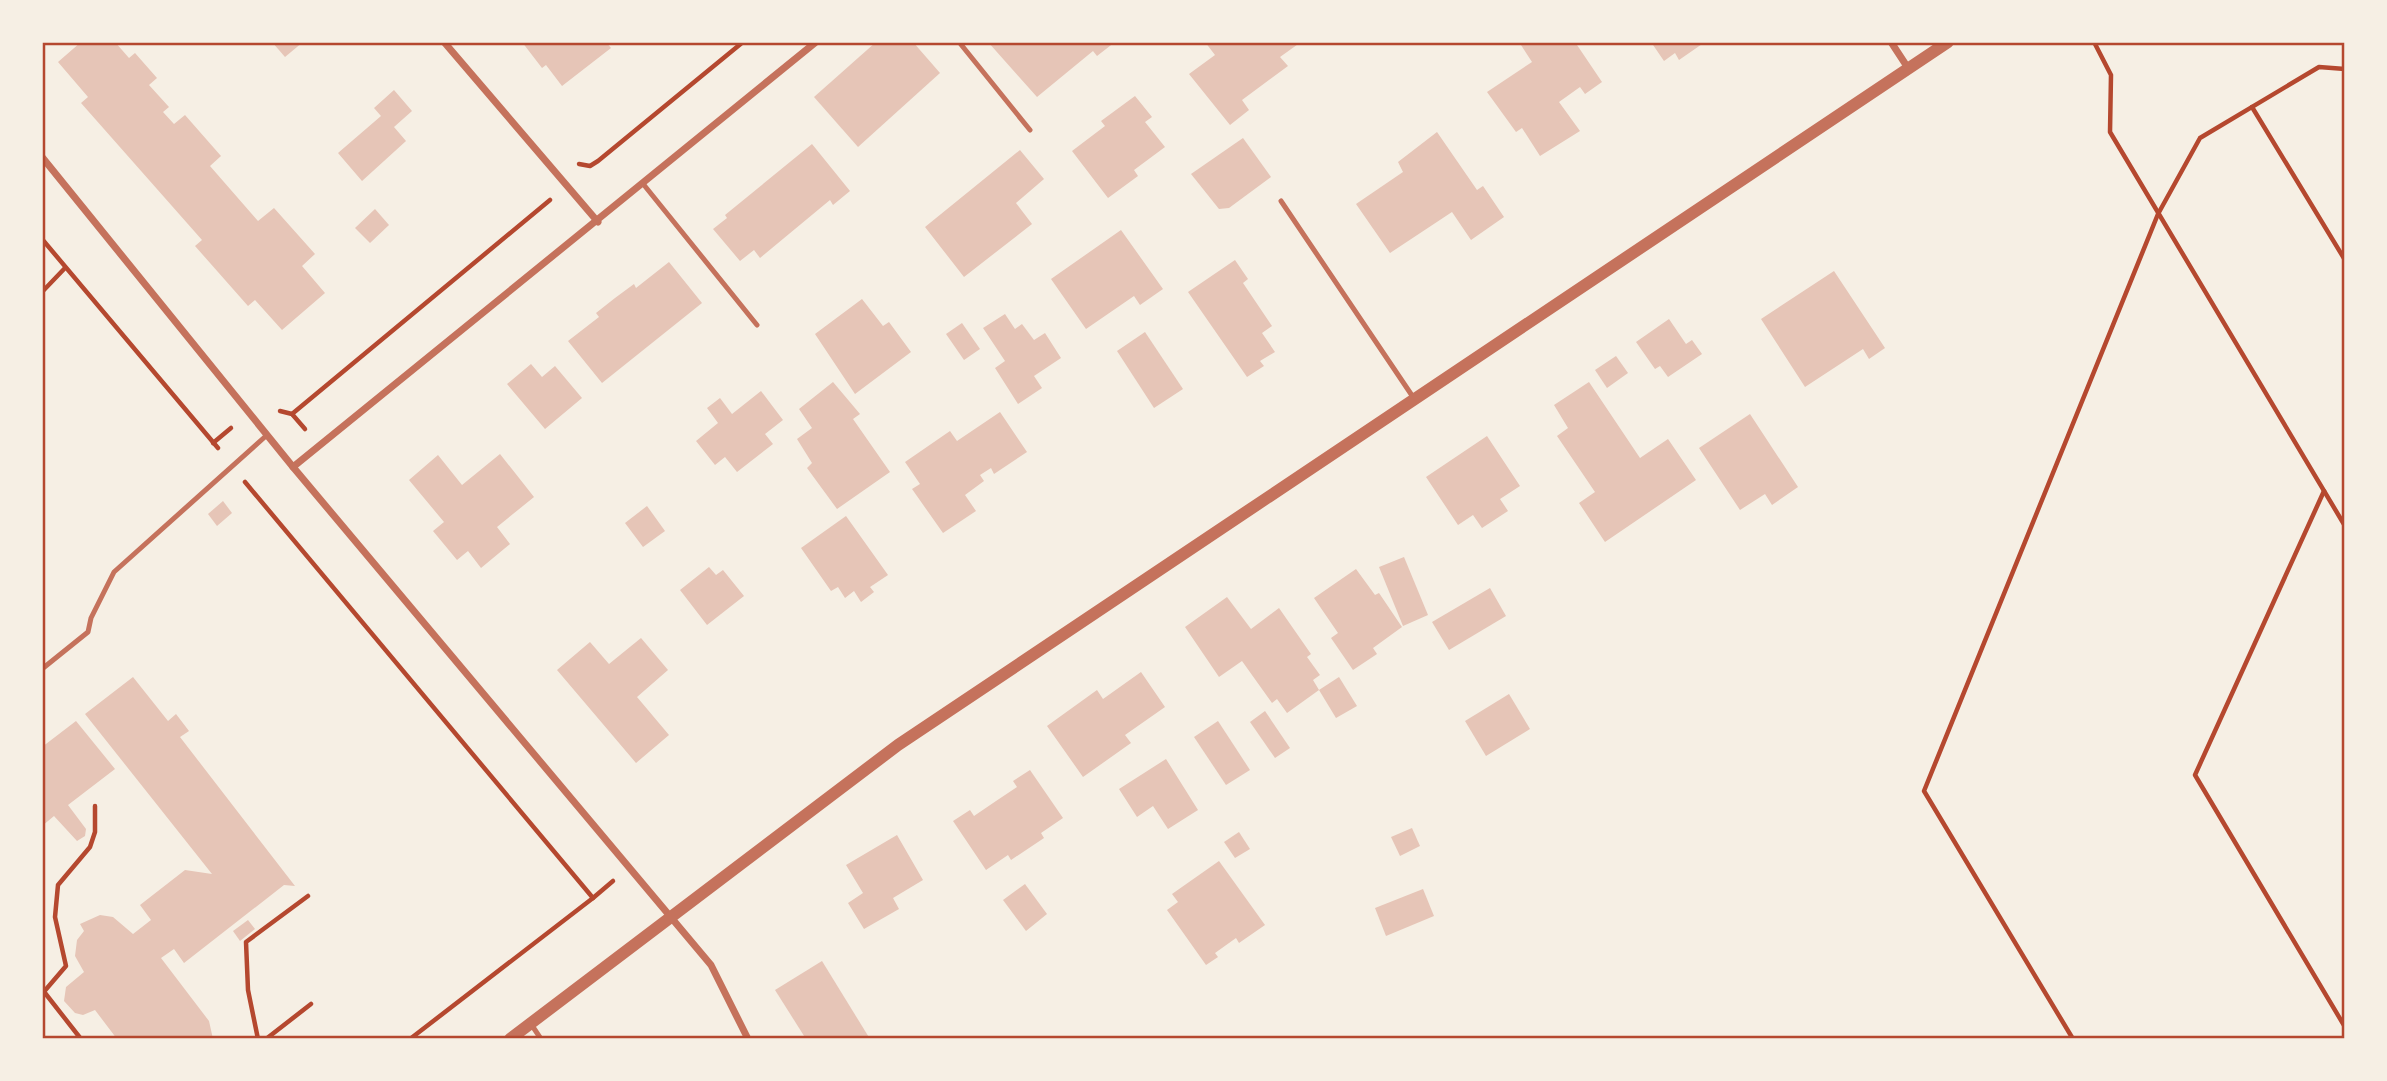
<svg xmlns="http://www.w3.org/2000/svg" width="2387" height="1081" font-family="Signika,sans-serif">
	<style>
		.building { fill: #e6c5b7 }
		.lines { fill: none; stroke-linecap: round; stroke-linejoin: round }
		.path { stroke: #b5482f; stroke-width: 4.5 }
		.service { stroke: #c5725c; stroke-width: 5 }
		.minor { stroke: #c5725c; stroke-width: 7 }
		.tertiary { stroke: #c5725c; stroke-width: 12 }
		.neatline { fill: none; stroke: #b5482f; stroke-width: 2.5 }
	</style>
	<rect width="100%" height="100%" fill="#f6efe4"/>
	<g class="building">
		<path d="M81,42H115L129,58L135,53L157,78L149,85L169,107L163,112L174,124L185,115L221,156L210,166L258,221L274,208L315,254L302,266L325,293L282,330L255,300L248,306L195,246L202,240L81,103L88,97L58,62Z"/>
		<path d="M272,42H303L285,57Z"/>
		<path d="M522,42H606L611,48L562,86L546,65L542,68Z"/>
		<path d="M876,42H913L940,73L858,147L814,97Z"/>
		<path d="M988,42H1115L1097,56L1093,51L1037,97Z"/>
		<path d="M1205,42H1301L1280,57L1288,66L1242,100L1249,110L1230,125L1189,74L1215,55Z"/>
		<path d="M1519,42H1575L1602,82L1585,94L1580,87L1559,102L1580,131L1540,156L1522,128L1516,132L1487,92L1532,62Z"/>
		<path d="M1651,42H1705L1679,60L1675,53L1664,61Z"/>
		<path d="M394,90L412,111L394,127L406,141L362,181L338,153L381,116L374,108Z"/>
		<path d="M1135,96L1152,117L1145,122L1165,147L1134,170L1138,176L1108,198L1072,151L1105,126L1101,121Z"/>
		<path d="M1437,132L1477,190L1483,186L1504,217L1471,240L1452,212L1390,253L1356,204L1403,172L1398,162Z"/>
		<path d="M1243,138L1271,177L1229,208L1219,209L1191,174Z"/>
		<path d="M812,144L850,191L833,205L830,200L760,258L754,250L740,261L713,229L727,218L725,215Z"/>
		<path d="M1020,150L1044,179L1016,203L1032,224L964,277L925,227Z"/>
		<path d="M375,209L389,225L370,243L355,228Z"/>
		<path d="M1121,230L1163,289L1140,305L1134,296L1086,329L1051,279Z"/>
		<path d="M1235,260L1248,279L1243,283L1272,326L1262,333L1275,352L1260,361L1264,366L1247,377L1188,292Z"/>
		<path d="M669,262L702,303L602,383L568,341L599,317L596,313L615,298L634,284L636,288Z"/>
		<path d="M1834,271L1885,348L1869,359L1863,349L1805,387L1761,319Z"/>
		<path d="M862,299L883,326L889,322L911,352L855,394L815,334Z"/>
		<path d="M1005,314L1015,329L1022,324L1034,340L1045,333L1061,358L1034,376L1042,388L1018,404L995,368L1005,361L983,328Z"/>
		<path d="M1669,319L1686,344L1692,340L1702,354L1668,377L1660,366L1655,369L1636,342Z"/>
		<path d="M962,323L980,349L964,360L946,334Z"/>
		<path d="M1145,332L1183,389L1154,408L1117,351Z"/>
		<path d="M1616,356L1628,373L1607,388L1595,370Z"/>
		<path d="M531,364L542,377L555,366L582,398L545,429L507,384Z"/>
		<path d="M833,382L860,414L853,419L890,472L837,509L807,468L812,463L797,439L812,428L799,409Z"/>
		<path d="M1589,382L1640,458L1668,439L1696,480L1605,542L1579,503L1595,492L1557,436L1568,428L1554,405Z"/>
		<path d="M761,391L783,420L765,434L773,444L737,472L725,457L715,465L696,441L718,423L707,408L720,398L732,414Z"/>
		<path d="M1000,412L1027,452L994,474L991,468L980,475L984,481L965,495L976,511L943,533L912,489L920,484L905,462L950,431L957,441Z"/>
		<path d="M1750,414L1798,487L1772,505L1765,494L1740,510L1699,448Z"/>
		<path d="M1487,436L1520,486L1500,499L1508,511L1482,528L1473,515L1458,525L1426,477Z"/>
		<path d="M500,454L534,497L497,527L510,544L481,568L468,551L457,560L433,531L444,522L409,480L438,455L462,485Z"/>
		<path d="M223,501L232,513L217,526L208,514Z"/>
		<path d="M647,506L665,531L643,547L625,523Z"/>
		<path d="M846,516L888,575L870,587L874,592L861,602L854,591L845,598L838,587L831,591L801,548Z"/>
		<path d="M1404,557L1428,615L1403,626L1379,567Z"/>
		<path d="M709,567L716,575L723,570L744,596L707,625L680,590Z"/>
		<path d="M1356,569L1375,595L1379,593L1402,627L1373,648L1377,654L1353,670L1331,638L1338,633L1314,598Z"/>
		<path d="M1490,588L1506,616L1449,650L1432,622Z"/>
		<path d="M1227,597L1251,629L1279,608L1311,654L1307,657L1320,675L1313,680L1319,690L1287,713L1277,699L1272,703L1242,661L1219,677L1185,627Z"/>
		<path d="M641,638L668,670L637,697L669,735L636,763L557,670L590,642L609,664Z"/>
		<path d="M1141,672L1165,707L1125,735L1131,743L1083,777L1047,726L1097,690L1103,699Z"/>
		<path d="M133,677L168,721L176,714L189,731L180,737L295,886L284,885L184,963L174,949L161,958L209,1021L213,1039H117L95,1010L83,1015L75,1013L64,1001L66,987L84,972L75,956L77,940L84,931L80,924L100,915L113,917L133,934L151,920L140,905L185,870L212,874L85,714Z"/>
		<path d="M1339,677L1357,706L1336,718L1319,690Z"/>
		<path d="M1509,694L1530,729L1486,756L1465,721Z"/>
		<path d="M1265,711L1290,748L1275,758L1250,722Z"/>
		<path d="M76,721L115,769L68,805L86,829L85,836L77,841L54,816L42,826V747Z"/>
		<path d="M1218,721L1250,770L1226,785L1194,737Z"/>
		<path d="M1166,759L1198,810L1168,829L1153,806L1137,817L1119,789Z"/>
		<path d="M1030,770L1063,818L1041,833L1044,838L1011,860L1008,855L986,870L953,821L970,810L974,816L996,801L1017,787L1013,781Z"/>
		<path d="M1412,828L1420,846L1400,856L1391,837Z"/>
		<path d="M1239,832L1250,849L1235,858L1224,842Z"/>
		<path d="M897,835L923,880L893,898L899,909L864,929L848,903L863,893L846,865Z"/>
		<path d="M1219,861L1265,925L1239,943L1236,938L1215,953L1218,957L1206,965L1167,910L1178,902L1172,894Z"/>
		<path d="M1025,884L1047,914L1026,931L1003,900Z"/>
		<path d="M1423,889L1434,916L1386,936L1375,908Z"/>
		<path d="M248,920L255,929L240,941L233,931Z"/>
		<path d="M822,961L870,1039H806L775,990Z"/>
	</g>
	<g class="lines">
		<g class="path">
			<path d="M2094,42L2111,75L2110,132L2345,526"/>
			<path d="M2252,107L2345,260"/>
			<path d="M579,164L590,166L598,161L743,42"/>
			<path d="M42,239L218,448"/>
			<path d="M42,292L65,268"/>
			<path d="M280,411L292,414L305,429"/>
			<path d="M292,414L550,200"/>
			<path d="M213,443L231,428"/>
			<path d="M245,482L593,898L410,1039"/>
			<path d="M2324,491L2195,775L2345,1027"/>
			<path d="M593,898L613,881"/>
			<path d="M45,993L81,1039"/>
			<path d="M42,994L66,966L55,917L58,885L90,847L95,832V806"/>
			<path d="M258,1039L248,990L246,942L308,896"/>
			<path d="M266,1039L311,1004"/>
			<path d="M2073,1039L1924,791L2158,214L2200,138L2319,67L2345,69"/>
		</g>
		<g class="service">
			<path d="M959,42L1030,130"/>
			<path d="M644,185L757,325"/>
			<path d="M1281,201L1413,397"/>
			<path d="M42,669L88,632L91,618L114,572L267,435"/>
			<path d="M531,1024L541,1039"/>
		</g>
		<g class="minor">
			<path d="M444,42L598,222"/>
			<path d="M1891,42L1908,68"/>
			<path d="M42,157L293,467L711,965L748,1039"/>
			<path d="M293,467L816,42"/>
		</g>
		<path class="tertiary" d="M510,1039L898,745L1948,42"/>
	</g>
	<rect width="2387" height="1081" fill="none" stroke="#f6efe4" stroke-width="88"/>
	<rect x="44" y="44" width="2299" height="993" class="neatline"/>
</svg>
